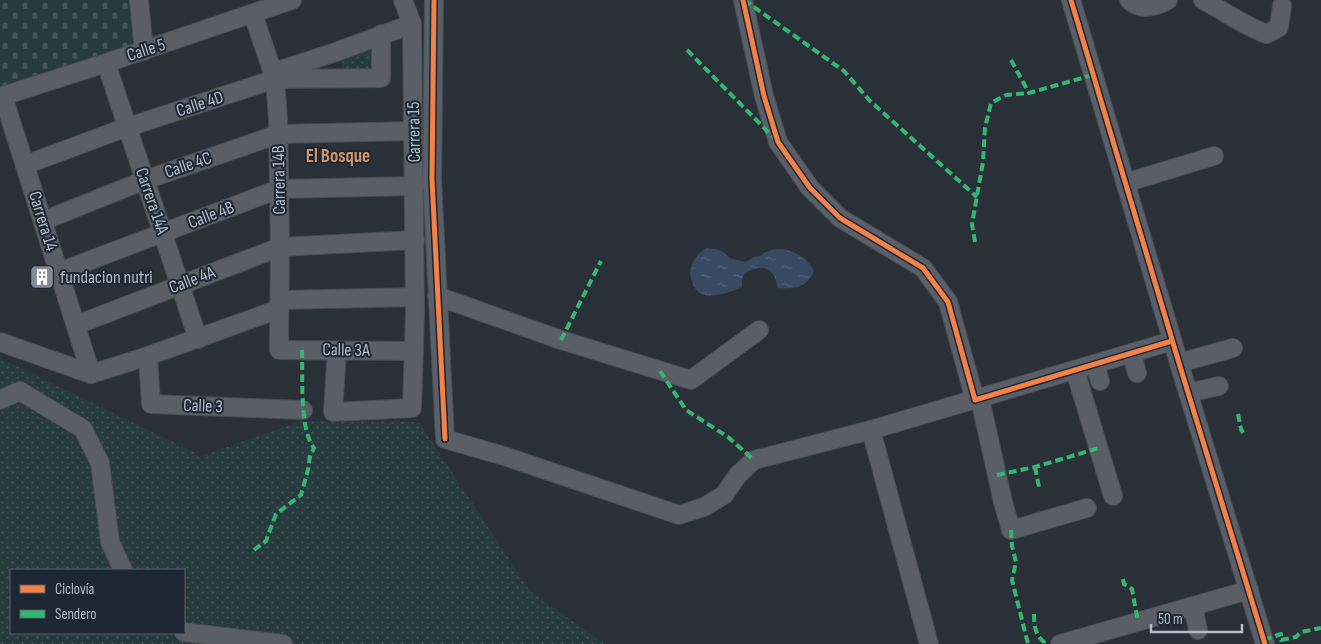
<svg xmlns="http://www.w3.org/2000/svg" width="1321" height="644" font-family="'Sofia Sans Condensed',sans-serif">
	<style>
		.grass { fill: url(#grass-dots); fill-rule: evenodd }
		.cemetery { fill: url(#cemetery-stones) }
		.water { fill: url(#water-ripples) }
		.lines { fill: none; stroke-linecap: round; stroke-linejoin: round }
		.minor-casing { stroke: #484c53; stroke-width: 20 }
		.minor { stroke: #5a5e66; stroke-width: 18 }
		.quiet { stroke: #33b770; stroke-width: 4; stroke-dasharray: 8 4; stroke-linecap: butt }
		.cycleway-casing { stroke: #1d2633; stroke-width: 8 }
		.cycleway { stroke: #f48246; stroke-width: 5 }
		.labels { text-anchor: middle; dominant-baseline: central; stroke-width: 4; stroke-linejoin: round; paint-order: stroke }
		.street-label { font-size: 18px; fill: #b4bcc9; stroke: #1d2633 }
		.poi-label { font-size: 18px; fill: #b4bcc9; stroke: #1d2633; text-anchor: start }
		.neighbourhood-label { font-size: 19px; font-weight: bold; fill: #d59563; stroke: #1d2633 }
	</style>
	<defs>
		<pattern id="grass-dots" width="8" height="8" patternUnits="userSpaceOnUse" patternTransform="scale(1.25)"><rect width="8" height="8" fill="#273a3e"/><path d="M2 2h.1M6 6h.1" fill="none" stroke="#445559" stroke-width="1.8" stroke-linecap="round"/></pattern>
		<pattern id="cemetery-stones" width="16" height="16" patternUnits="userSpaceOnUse" patternTransform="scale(1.25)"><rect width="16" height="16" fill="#273a3e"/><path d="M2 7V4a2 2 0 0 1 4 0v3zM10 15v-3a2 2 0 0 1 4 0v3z" fill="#445559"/></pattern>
		<pattern id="water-ripples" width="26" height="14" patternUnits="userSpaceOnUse" patternTransform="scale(1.25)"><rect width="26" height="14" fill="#384963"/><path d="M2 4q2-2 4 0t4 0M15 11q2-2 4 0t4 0" fill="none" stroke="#526178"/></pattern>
	</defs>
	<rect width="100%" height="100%" fill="#2a3038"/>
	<g class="grass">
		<path d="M377,43L379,75H343L342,56Z"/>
		<path d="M0,358L202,456L300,421L419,422L530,591L605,644H0ZM11,570H184V633H11Z"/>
	</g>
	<path class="cemetery" d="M0,0H137L141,45L0,92Z"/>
	<path class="water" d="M706,248C717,250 722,248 729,258L745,262C748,261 749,259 752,258C754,256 757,257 760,256C765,254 761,254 766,252C783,243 806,255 814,271C807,288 795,289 778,288C775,274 770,264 754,269C751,270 746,272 744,275C741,278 742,283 742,287C732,292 715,297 704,295C700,294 697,291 695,288C685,272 692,258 706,248Z"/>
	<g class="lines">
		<defs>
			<g id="minor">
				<path d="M139,0L144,51"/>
				<path d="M434,0L432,179L445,439L504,456L679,515L704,507L724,495L738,475L754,460L871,430L1172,341"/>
				<path d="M743,0L764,96L778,142L810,188L840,218L923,268L948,302L975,400"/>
				<path d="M1071,0L1179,363L1265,644"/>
				<path d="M1129,0C1140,11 1155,7 1168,0"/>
				<path d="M1203,0C1224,11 1244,26 1267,34L1279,27L1282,6"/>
				<path d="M253,14L275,79L278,120L280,247L279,350L414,351"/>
				<path d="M106,63L198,339"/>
				<path d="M274,72L333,53L412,24L403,0"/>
				<path d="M3,96L91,374"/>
				<path d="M0,97L106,63L292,0"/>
				<path d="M25,165L119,130L275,79L381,78V34"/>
				<path d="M1125,183L1214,156"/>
				<path d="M43,221L145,180L279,134L413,131"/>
				<path d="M59,272L279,189L415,186"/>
				<path d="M437,296L561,340L691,380L759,330"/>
				<path d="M280,300L415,297"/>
				<path d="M76,325L280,247L415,240"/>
				<path d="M0,342L91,374L148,356L279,309"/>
				<path d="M337,350L333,412L412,408L415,313L412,24"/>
				<path d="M1132,353L1137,373"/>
				<path d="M148,356L151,404L303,410"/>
				<path d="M1179,363L1233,348"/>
				<path d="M1095,364L1100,381"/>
				<path d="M1075,370L1113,496"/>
				<path d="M1188,393L1219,386"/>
				<path d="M980,399L1003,502L1011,530L1087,508"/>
				<path d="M0,400L20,391L83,429L100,463L110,542L123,570"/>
				<path d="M871,430L929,644"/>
				<path d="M1193,606L1198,630"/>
				<path d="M184,632L283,644"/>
				<path d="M1060,644L1249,590"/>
			</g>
		</defs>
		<use href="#minor" class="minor-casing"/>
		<use href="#minor" class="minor"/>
		<g class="quiet">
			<path d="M744,0L844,71L870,101L977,197"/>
			<path d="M687,50L775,139"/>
			<path d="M1011,60L1029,93L1093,75"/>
			<path d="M975,242L972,224L983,162L985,128L991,103L1006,95L1029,93"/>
			<path d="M561,340L601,261"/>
			<path d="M660,371L686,410L728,437L754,460"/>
			<path d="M1238,414L1241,429L1243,433"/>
			<path d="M1035,467L1039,487"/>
			<path d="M997,475L1035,467L1099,448"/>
			<path d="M1011,530L1012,546L1016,562L1012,580L1028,644"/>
			<path d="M254,550L266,541L276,514L301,495L308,470L310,456L314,448C299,429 303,375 302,350"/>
			<path d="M1123,579L1124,584L1132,589L1138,622"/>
			<path d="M1034,614C1034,625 1035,635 1044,642V644"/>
			<path d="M1264,640L1281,634V640L1296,637L1301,632L1321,628"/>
		</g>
		<defs>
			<g id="cycleway">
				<path d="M434,0L432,179L445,439"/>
				<path d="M743,0L764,96L778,142L810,188L840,218L923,268L948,302L975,400L1172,341"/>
				<path d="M1071,0L1179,363L1265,644"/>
			</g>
		</defs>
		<use href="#cycleway" class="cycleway-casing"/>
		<use href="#cycleway" class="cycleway"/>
	</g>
	<defs>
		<symbol id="building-square" viewBox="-11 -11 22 22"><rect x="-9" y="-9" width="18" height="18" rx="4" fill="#848b96" stroke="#1d2633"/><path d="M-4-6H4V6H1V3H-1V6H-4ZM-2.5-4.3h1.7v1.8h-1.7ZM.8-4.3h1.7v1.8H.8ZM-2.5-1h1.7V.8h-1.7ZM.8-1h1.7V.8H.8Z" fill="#fff"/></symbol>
	</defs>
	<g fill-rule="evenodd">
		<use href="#building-square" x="28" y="263" width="28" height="28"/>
	</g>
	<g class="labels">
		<g class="street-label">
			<text transform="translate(146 50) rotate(-18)">Calle 5</text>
			<text transform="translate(200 104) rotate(-18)">Calle 4D</text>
			<text transform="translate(414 132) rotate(-91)">Carrera 15</text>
			<text transform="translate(188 165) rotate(-19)">Calle 4C</text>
			<text transform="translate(279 180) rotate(-91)">Carrera 14B</text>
			<text transform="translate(152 201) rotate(71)">Carrera 14A</text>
			<text transform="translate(211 215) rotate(-21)">Calle 4B</text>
			<text transform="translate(43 221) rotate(73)">Carrera 14</text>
			<text transform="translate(192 280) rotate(-21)">Calle 4A</text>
			<text transform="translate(346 350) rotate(1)">Calle 3A</text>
			<text transform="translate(203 406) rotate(2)">Calle 3</text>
		</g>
		<g class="poi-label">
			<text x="60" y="277">fundacion nutri</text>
		</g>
		<g class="neighbourhood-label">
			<text x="338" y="156">El Bosque</text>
		</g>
	</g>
	<rect x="10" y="569" width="175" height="65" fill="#1d2633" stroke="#59626f"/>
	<rect x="20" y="585" width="25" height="8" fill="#f48246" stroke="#59626f"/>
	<text x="55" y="594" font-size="15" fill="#b4bcc9">Ciclovía</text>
	<rect x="20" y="610" width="25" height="8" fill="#33b770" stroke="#59626f"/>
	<text x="55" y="619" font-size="15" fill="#b4bcc9">Sendero</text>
	<path d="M1151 624v8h91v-8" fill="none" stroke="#b4bcc9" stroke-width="2.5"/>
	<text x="1158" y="624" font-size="15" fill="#b4bcc9" stroke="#1d2633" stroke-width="4" paint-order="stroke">50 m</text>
</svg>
